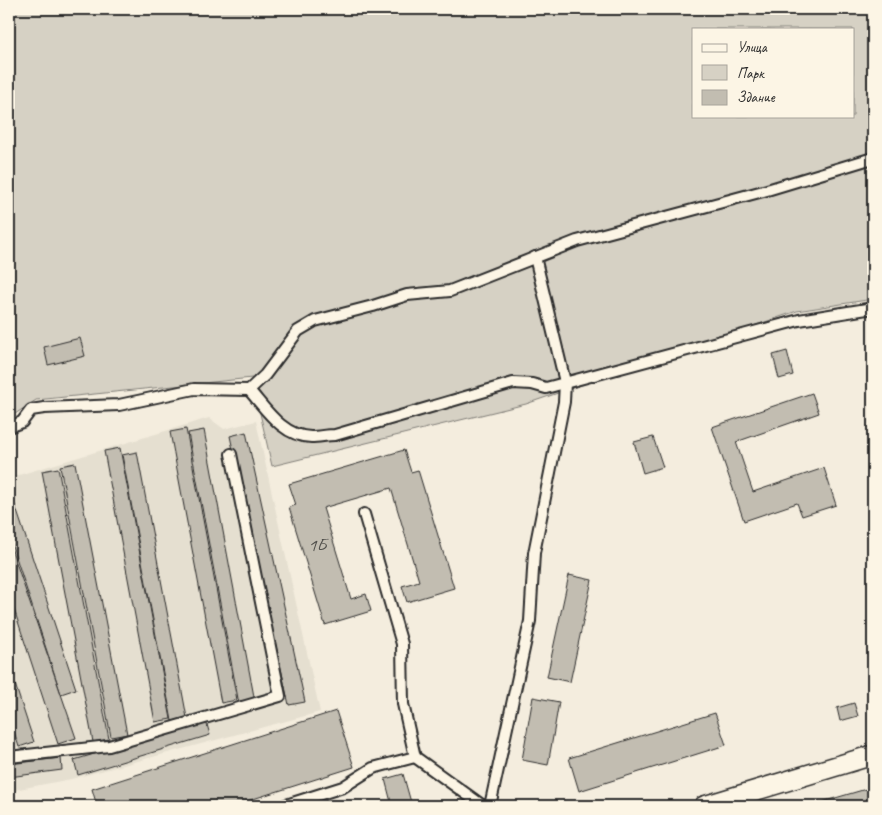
<svg xmlns="http://www.w3.org/2000/svg" width="882" height="815" font-family="Caveat,sans-serif">
	<style>
		.built { fill: #e5dfd0 }
		.green { fill: #d6d1c4; stroke: #807e78; fill-rule: evenodd }
		.building { fill: #c2bdb1; stroke: #2b2b2b }
		.lines { fill: none; stroke-linecap: round; stroke-linejoin: round }
		.lane-casing { stroke: #2b2b2b; stroke-width: 14 }
		.street-casing { stroke: #2b2b2b; stroke-width: 22 }
		.lane { stroke: #fcf5e5; stroke-width: 10 }
		.street { stroke: #fcf5e5; stroke-width: 19 }
		.labels { text-anchor: middle; dominant-baseline: central; stroke-width: 4; stroke-linejoin: round; paint-order: stroke }
		.number-label { font-size: 19px; fill: #51504c }
	</style>
	<rect width="100%" height="100%" fill="#f4edde"/>
	<filter id="ink" filterUnits="userSpaceOnUse"><feTurbulence type="fractalNoise" baseFrequency=".02" numOctaves="2"/><feDisplacementMap in="SourceGraphic" scale="10" xChannelSelector="R" yChannelSelector="G"/><feConvolveMatrix kernelMatrix="1 2 1 2 8 2 1 2 1" color-interpolation-filters="sRGB"/></filter>
	<g filter="url(#ink)">
		<path class="built" d="M209,418L224,429L256,421L320,712L71,779L9,791V478Z"/>
		<path class="green" d="M9,9H873V299L797,311L526,404L272,466L252,378L36,400L9,418ZM693,29H853V116H693Z"/>
		<g class="building">
			<path d="M80,338L85,356L48,365L44,347Z"/>
			<path d="M787,351L793,375L779,379L773,355Z"/>
			<path d="M812,393L819,413L736,442L753,492L824,468L836,505L802,516L797,503L744,521L712,427Z"/>
			<path d="M186,429L237,700L221,703L170,432Z"/>
			<path d="M204,430L255,702L239,704L188,433Z"/>
			<path d="M246,432L305,702L289,705L230,436Z"/>
			<path d="M653,437L663,467L643,473L634,442Z"/>
			<path d="M120,448L171,719L155,722L104,451Z"/>
			<path d="M404,450L411,472L418,470L454,588L407,602L402,586L419,581L391,488L323,508L351,599L366,594L371,611L325,625L289,507L296,505L289,484Z"/>
			<path d="M137,452L187,718L172,721L122,455Z"/>
			<path d="M75,463L127,734L111,737L60,466Z"/>
			<path d="M58,468L109,739L93,742L42,471Z"/>
			<path d="M9,487L76,689L61,694L9,536Z"/>
			<path d="M9,542L76,738L58,744L9,594Z"/>
			<path d="M569,575L592,580L570,682L547,677Z"/>
			<path d="M9,666L34,742L19,747L9,716Z"/>
			<path d="M533,697L559,702L548,765L522,760Z"/>
			<path d="M854,703L858,716L840,721L837,708Z"/>
			<path d="M336,711L354,767L231,806H97L92,789Z"/>
			<path d="M715,713L726,745L579,791L569,758Z"/>
			<path d="M206,721L210,735L78,775L74,760Z"/>
			<path d="M61,758L62,770L9,777V764Z"/>
			<path d="M403,774L412,806H392L385,779Z"/>
			<path d="M873,787V806H808Z"/>
		</g>
		<g class="lines">
			<defs>
				<g id="lane">
					<path d="M249,390C265,408 283,437 311,437C319,437 327,435 335,435L513,383L532,384L546,388L799,320L873,308"/>
					<path d="M9,427L22,422L31,410L44,408L119,405L194,389L249,390L265,375L298,331L315,321L373,306L407,295L450,291L577,241L767,190L873,158"/>
					<path d="M364,514L402,644L403,704L415,757L483,806"/>
					<path d="M9,757L109,746L280,696L231,454"/>
					<path d="M283,806L343,787L373,768L415,757"/>
					<path d="M490,806L530,621L534,553L564,402L565,382L535,257"/>
				</g>
				<path id="street" d="M704,806L873,755"/>
			</defs>
			<use href="#lane" class="lane-casing"/>
			<use href="#street" class="street-casing"/>
			<use href="#lane" class="lane"/>
			<use href="#street" class="street"/>
		</g>
	</g>
	<g class="labels">
		<g class="number-label">
			<text x="317" y="545">1Б</text>
		</g>
	</g>
	<rect width="882" height="815" fill="none" stroke="#fcf5e5" stroke-width="30"/>
	<rect x="15" y="15" width="852" height="785" fill="none" stroke="#2b2b2b" stroke-width="2" filter="url(#ink)"/>
	<rect x="692" y="28" width="162" height="90" fill="#fcf5e5" stroke="#a8a49b"/>
	<rect x="702" y="44" width="25" height="8" fill="#fcf5e5" stroke="#a8a49b"/>
	<text x="737" y="52" font-size="15" fill="#2b2b2b">Улица</text>
	<rect x="702" y="65" width="25" height="15" fill="#d6d1c4" stroke="#a8a49b"/>
	<text x="737" y="78" font-size="15" fill="#2b2b2b">Парк</text>
	<rect x="702" y="90" width="25" height="15" fill="#c2bdb1" stroke="#a8a49b"/>
	<text x="737" y="102" font-size="15" fill="#2b2b2b">Здание</text>
</svg>
